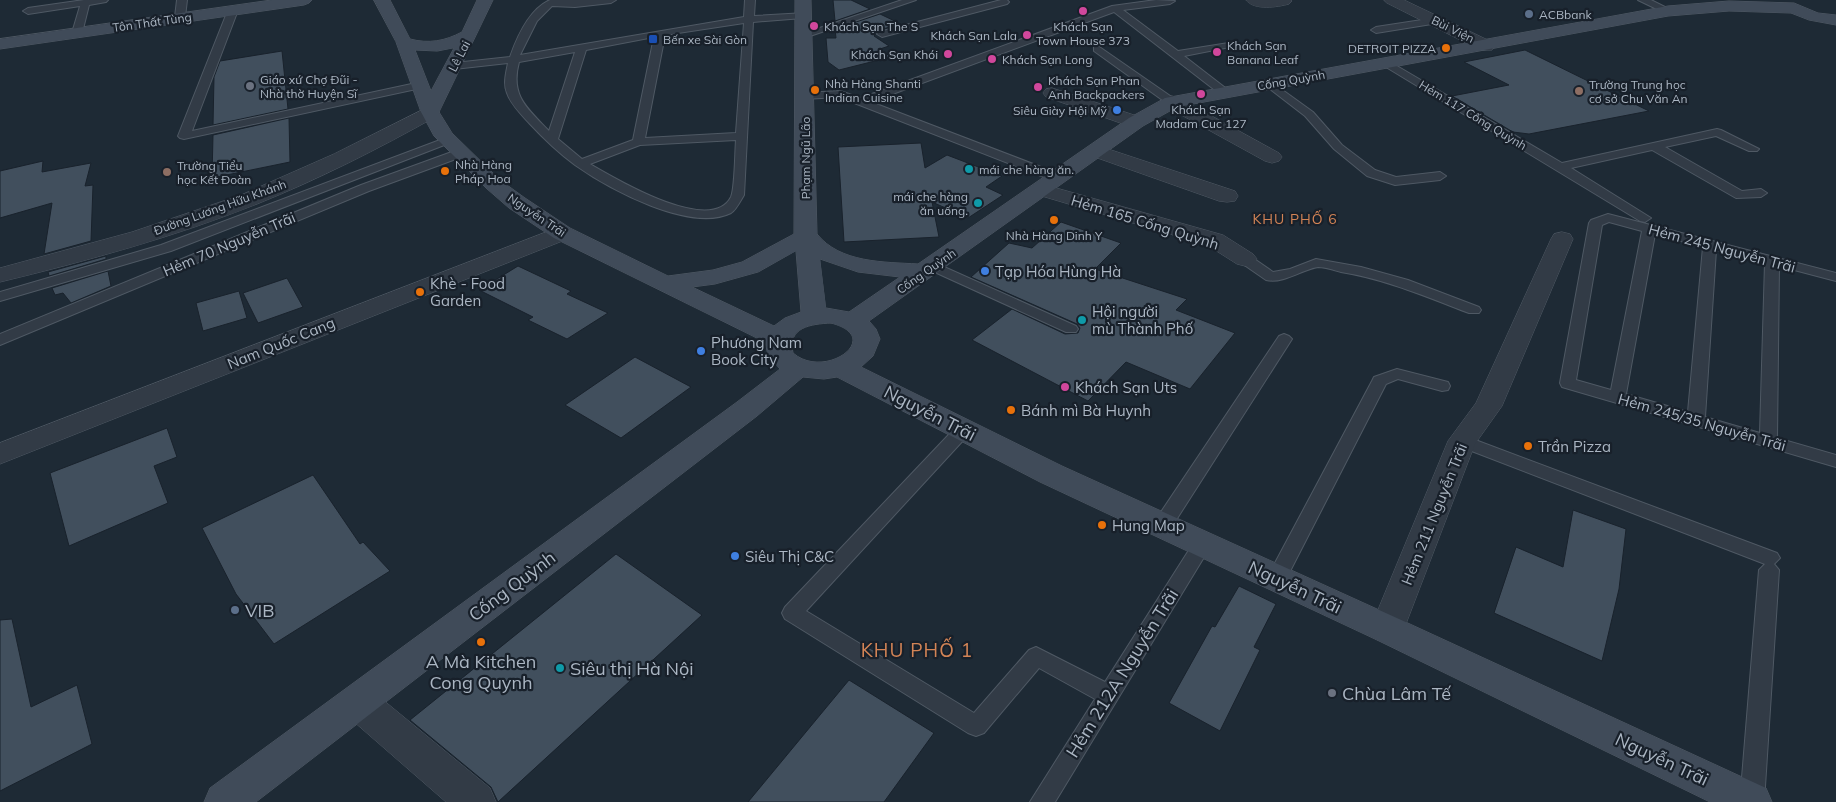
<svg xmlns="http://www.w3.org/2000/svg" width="1836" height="802" font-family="Mulish,sans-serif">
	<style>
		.building { fill: #414f5d; stroke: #19222c }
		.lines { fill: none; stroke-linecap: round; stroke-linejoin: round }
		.lane-casing { stroke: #4f5964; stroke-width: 2 }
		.street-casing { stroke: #4f5964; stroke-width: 1 }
		.secondary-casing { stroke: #4f5964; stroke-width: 1 }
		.lane { fill: #323b46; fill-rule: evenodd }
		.street { fill: #323b46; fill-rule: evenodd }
		.secondary { fill: #404b59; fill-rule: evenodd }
		.hotel-dot { fill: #d1479c; stroke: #18202a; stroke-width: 2 }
		.service-dot { fill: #5c6f8a; stroke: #18202a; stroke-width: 2 }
		.transit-dot { fill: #1a4fb4; stroke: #18202a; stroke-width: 2 }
		.food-dot { fill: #e8710a; stroke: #18202a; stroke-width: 2 }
		.worship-dot { fill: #6b7280; stroke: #18202a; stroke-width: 2 }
		.education-dot { fill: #8d6e63; stroke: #18202a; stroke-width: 2 }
		.shop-dot { fill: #3f7fe0; stroke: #18202a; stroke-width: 2 }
		.culture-dot { fill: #0f9aa8; stroke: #18202a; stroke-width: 2 }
		.labels { text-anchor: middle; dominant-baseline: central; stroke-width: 4.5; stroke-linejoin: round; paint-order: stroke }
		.far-poi-label { font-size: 12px; fill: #abb6c3; stroke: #18202a; text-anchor: start }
		.far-street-label { font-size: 12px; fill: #abb6c3; stroke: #18202a }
		.far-neighbourhood-label { font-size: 14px; letter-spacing: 1px; fill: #d38456; stroke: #18202a }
		.street-label { font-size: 15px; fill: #abb6c3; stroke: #18202a }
		.poi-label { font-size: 15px; fill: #abb6c3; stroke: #18202a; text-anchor: start }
		.near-street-label { font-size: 18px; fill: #abb6c3; stroke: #18202a }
		.near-poi-label { font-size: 18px; fill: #abb6c3; stroke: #18202a; text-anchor: start }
		.near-neighbourhood-label { font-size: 19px; letter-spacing: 1px; fill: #d38456; stroke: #18202a }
	</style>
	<rect width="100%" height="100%" fill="#1e2a35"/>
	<g class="building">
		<path d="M833,0H851L870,9L835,21Z"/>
		<path d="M880,14L901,24L879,30L874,36L889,46L880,49L891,57L839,70L828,62L826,38H836L835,29Z"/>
		<path d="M1525,50L1649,111L1529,134L1513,132L1452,96L1509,85L1464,62Z"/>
		<path d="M282,51L288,109L213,125L214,77L220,61Z"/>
		<path d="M289,118L290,162L212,178L213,135Z"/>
		<path d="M921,143L925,168L947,155L1002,176L986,187L1003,195L968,218L932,202L939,237L844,242L838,147Z"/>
		<path d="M43,161L42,172L91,163L85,186L93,185L91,241L44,254L52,203L0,218V171Z"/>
		<path d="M1061,222L1121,243L1095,269L1187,299L1176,310L1235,333L1190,389L1126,362L1088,401L972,340L1012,309L1065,334L1078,333L1080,328L1077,324L971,277L1009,243L1032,248Z"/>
		<path d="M106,256V259L49,276L48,272Z"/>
		<path d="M518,266L571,291L567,294L608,313L567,339L528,320L533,317L479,290Z"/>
		<path d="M108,271L111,286L71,303L63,293L55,295L52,288Z"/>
		<path d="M287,278L303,307L258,323L243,293Z"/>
		<path d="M239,291L247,318L203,331L196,303Z"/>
		<path d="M635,357L691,387L621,438L565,405Z"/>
		<path d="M167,428L177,457L154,466L168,503L69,546L50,473Z"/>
		<path d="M313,475L360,544L363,542L390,571L274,644L236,594L202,528Z"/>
		<path d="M1573,510L1626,529L1619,589L1602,661L1494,613L1516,547L1563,567Z"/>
		<path d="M616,554L702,615L498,802L491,787L410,720Z"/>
		<path d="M1239,586L1276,604L1254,647L1260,650L1220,731L1169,703L1212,626L1215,627Z"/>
		<path d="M12,619L31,707L77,685L92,744L0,791V620Z"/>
		<path d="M849,680L934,733L884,802H748Z"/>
	</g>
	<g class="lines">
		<defs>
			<g id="lane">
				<path d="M84,0H108L106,2L89,5L82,33L77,36L72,33L80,6L28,14L23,11L28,8Z"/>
				<path d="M177,0H187L185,17L180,20L175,17Z"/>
				<path d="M550,0H616L611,3L575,7L552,6L537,21L520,55L744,17L745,0H755L754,16L806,13V17L803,18L753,22L744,195C741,200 736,210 731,213C690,233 609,189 575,165C559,153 544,139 530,124C522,115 511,105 507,93C503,84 506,73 508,63L454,69L449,66L454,63L510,57C517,37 529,9 550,0ZM744,23L736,133L645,138L665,35ZM654,37L633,140L582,159L558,139L586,50ZM575,52L549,131C527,108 510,96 519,62ZM736,140C735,152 735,188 731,197C711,236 616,179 590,164L640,145Z"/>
				<path d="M902,0H916L807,37H801L799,35Z"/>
				<path d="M1001,0H1007L1009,2L1007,4L882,37L877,34L879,32Z"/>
				<path d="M1156,0L1175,1L1170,4L1123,10L1178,51L1235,42V46L1184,56L1228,90L1229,92L1228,94H1220L1114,12L871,102L1062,175L1064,178L1062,181H1054L839,97L804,99L799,96L804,93L840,91L861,98L1112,6Z"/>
				<path d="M1638,0H1651L1673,11L1671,13H1665Z"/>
				<path d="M233,7L238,10L192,131L421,82L426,85L421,88L184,139L180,138L178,136L228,10Z"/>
				<path d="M1435,18L1440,21L1438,23L1376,33L1371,30L1376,27Z"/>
				<path d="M1098,46L1176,100L1177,102L1176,104H1168L1094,51V47Z"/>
				<path d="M1385,59L1562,163L1717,129L1721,130L1759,149L1757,151H1749L1716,136L1665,147L1742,191L1761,189L1767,193L1761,197L1736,198L1652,150L1571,168L1651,218L1645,222L1640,221L1381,64V60Z"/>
				<path d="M1270,81L1313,112L1342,145L1375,170L1396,177L1440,172L1446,176L1440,180L1395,185L1367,176L1334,149L1305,116L1266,86L1265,84L1266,82Z"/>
				<path d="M448,137L454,140L452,142L171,251L0,301V292L161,245Z"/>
				<path d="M460,149L466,153L464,156L369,191L0,345V334L361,185Z"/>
				<path d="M1608,214L1836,273V281L1779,266L1777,438L1836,455V467L1562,387L1560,383L1589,223L1591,220ZM1609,222L1642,231L1611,390L1576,380L1602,225ZM1655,234L1703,247L1688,412L1626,394ZM1716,250L1765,263L1760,433L1705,417Z"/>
				<path d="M1245,255L1250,256L1273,272L1290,269L1316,259L1361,267L1408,280L1479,307L1481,310L1479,313H1469C1427,297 1385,279 1341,272C1334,270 1325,267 1318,267C1303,269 1284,284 1266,280L1240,262L1238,259L1240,256Z"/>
				<path d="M933,262L1076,326L1078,329L1076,332H1066L928,269L926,266Z"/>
				<path d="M1284,334L1289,336L1292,339L1169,531L1162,533L1155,531L1153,526L1155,521L1279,336Z"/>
				<path d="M1397,369L1448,382L1450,386L1448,390L1442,391L1398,379L1386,384L1284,583L1277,586L1270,583L1267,578L1372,381L1374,377Z"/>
				<path d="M963,424L969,426L971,430L969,434L806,611L974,713L1029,650L1036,647L1105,682L1196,539L1203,537L1210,539L1212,544L1055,802H1030L1095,699L1039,668L984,733L976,736L968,733L785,619L782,613L785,607L957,426Z"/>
				<path d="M1462,435L1777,553L1780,558L1774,564L1779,570L1764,802H1740L1759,570L1765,564L1456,445L1454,441L1456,437Z"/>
			</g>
			<g id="street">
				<path d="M1246,0H1291L1292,1L1289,4C1278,7 1254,11 1246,0Z"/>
				<path d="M1384,0H1404L1492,42L1494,46L1492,50H1480L1387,3Z"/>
				<path d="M1052,88L1143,118L1146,122L1143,126L1136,128L1129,126L1046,97L1043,93L1046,89Z"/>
				<path d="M1172,96L1179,98L1279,153L1282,157L1279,161L1272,163L1265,161L1165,106L1163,102L1165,98Z"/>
				<path d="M430,106L437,108L439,112L437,116C378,149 319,179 257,204C174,237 87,261 0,282V268L132,232L241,195L334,154Z"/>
				<path d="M1096,145L1235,191L1238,196L1235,201L1227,202L1219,201L1089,155L1086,151L1089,147Z"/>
				<path d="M1042,184L1223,235L1253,254L1257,259L1253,264L1245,266L1237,264L1207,245L1035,194L1031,190L1035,186Z"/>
				<path d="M562,226L570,228L573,233L570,238L0,464V443Z"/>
				<path d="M1562,232L1570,234L1573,239L1502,406L1475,444L1404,629L1399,639L1387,643L1375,639L1370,629L1448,441L1476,403L1551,239L1554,234Z"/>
				<path d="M358,686L371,690L490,788L496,802H446L345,714L340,702L345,690Z"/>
			</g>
			<g id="secondary">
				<path d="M272,0H312L309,3L304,5L0,49V39Z"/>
				<path d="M374,0H390L410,39C429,44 445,41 462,32L477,0H493L439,112L452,133L500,180L525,198L570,228L668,276L713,270L742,262L794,234L795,0H811L817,234C840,263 884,262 918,264L1129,118L1165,98L1668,6L1729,1L1794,3L1818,13L1836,15V25L1809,20L1791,13L1729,11L1668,16L1177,107L1143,126L869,321L876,329L880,339L873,356L861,367L1062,466L1399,619L1766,788L1772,802H1710L1375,639L1040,482L837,377L824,379L803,377L757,416L256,802H204L210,788L737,402L780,369L768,355L765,342L554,238L509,208L486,188L434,136L421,112L396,42ZM454,48L431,91L415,50L437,51ZM796,251L801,312L785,318L774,326L692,287L715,284L758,272ZM820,259L858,272L900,277L849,312L826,308ZM831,323C886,337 825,381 793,353C787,327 811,324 831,323Z"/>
			</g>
		</defs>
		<use href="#lane" class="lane-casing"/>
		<use href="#street" class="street-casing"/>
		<use href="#secondary" class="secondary-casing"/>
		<use href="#lane" class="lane"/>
		<use href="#street" class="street"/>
		<use href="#secondary" class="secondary"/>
	</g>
	<g class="hotel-dot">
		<circle cx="1083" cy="11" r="5"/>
		<circle cx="814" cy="26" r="5"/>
		<circle cx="1027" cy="35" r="5"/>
		<circle cx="1217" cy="52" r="5"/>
		<circle cx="948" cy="54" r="5"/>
		<circle cx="992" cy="59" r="5"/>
		<circle cx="1038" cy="87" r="5"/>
		<circle cx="1201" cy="94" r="5"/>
		<circle cx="1065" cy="387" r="5"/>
	</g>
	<g class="service-dot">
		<circle cx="1529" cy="14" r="5"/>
		<circle cx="235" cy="610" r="5"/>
	</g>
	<rect class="transit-dot" x="648" y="34" width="10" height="10" rx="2.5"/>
	<g class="food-dot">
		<circle cx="1446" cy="48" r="5"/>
		<circle cx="815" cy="90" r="5"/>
		<circle cx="445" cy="171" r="5"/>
		<circle cx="1054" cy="220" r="5"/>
		<circle cx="420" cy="292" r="5"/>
		<circle cx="1011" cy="410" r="5"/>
		<circle cx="1528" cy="446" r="5"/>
		<circle cx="1102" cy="525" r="5"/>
		<circle cx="481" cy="642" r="5"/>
	</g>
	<g class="worship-dot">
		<circle cx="250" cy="86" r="5"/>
		<circle cx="1332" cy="693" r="5"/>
	</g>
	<g class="education-dot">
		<circle cx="1579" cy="91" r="5"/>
		<circle cx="167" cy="172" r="5"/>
	</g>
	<g class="shop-dot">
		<circle cx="1117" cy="110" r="5"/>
		<circle cx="985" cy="271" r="5"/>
		<circle cx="701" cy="351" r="5"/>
		<circle cx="735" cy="556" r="5"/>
	</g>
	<g class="culture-dot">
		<circle cx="969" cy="169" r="5"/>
		<circle cx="978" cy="203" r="5"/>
		<circle cx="1082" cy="320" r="5"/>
		<circle cx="560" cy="668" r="5"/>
	</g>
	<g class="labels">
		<g class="far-poi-label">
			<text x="1539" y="14">ACBbank</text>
			<text x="824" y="26">Khách Sạn The S</text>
			<text x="1083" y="26" text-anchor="middle">Khách Sạn<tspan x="1083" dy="14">Town House 373</tspan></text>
			<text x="1017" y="35" text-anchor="end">Khách Sạn Lala</text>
			<text x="663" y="39">Bến xe Sài Gòn</text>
			<text x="1227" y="45">Khách Sạn<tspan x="1227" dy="14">Banana Leaf</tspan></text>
			<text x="1436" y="48" text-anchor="end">DETROIT PIZZA</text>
			<text x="938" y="54" text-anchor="end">Khách Sạn Khói</text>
			<text x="1002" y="59">Khách Sạn Long</text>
			<text x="260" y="79">Giáo xứ Chợ Đũi -<tspan x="260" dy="14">Nhà thờ Huyện Sĩ</tspan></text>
			<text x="1048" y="80">Khách Sạn Phan<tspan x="1048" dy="14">Anh Backpackers</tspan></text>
			<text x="825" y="83">Nhà Hàng Shanti<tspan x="825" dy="14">Indian Cuisine</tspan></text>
			<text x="1589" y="84">Trường Trung học<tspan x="1589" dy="14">cơ sở Chu Văn An</tspan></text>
			<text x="1201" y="109" text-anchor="middle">Khách Sạn<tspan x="1201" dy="14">Madam Cuc 127</tspan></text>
			<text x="1107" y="110" text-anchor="end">Siêu Giày Hội Mỹ</text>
			<text x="455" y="164">Nhà Hàng<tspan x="455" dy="14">Pháp Hoa</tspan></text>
			<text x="177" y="165">Trường Tiểu<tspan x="177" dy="14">học Kết Đoàn</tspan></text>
			<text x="979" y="169">mái che hàng ăn.</text>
			<text x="968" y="196" text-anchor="end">mái che hàng<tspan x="968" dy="14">ăn uống.</tspan></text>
			<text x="1054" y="235" text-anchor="middle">Nhà Hàng Dinh Y</text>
		</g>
		<g class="far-street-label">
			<text transform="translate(152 22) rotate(-8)">Tôn Thất Tùng</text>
			<text transform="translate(1453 29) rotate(26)">Bùi Viện</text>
			<text transform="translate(459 56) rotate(-63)">Lê Lai</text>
			<text transform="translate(1291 80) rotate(-10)">Cống Quỳnh</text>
			<text transform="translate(1473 115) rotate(31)">Hẻm 117 Cống Quỳnh</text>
			<text transform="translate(805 158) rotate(-90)">Phạm Ngũ Lão</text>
			<text transform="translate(220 207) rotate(-20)">Đường Lương Hữu Khánh</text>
			<text transform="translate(537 215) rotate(34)">Nguyễn Trãi</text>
			<text transform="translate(926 271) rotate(-35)">Cống Quỳnh</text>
		</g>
		<g class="far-neighbourhood-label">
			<text x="1295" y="219">KHU PHỐ 6</text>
		</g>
		<g class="street-label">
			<text transform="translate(1145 222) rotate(17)">Hẻm 165 Cống Quỳnh</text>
			<text transform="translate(229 244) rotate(-23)">Hẻm 70 Nguyễn Trãi</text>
			<text transform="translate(1722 248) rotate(15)">Hẻm 245 Nguyễn Trãi</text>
			<text transform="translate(281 343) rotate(-22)">Nam Quốc Cang</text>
			<text transform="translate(1702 422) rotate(16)">Hẻm 245/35 Nguyễn Trãi</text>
			<text transform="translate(1434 514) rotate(-68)">Hẻm 211 Nguyễn Trãi</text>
		</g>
		<g class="poi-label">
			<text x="995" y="271">Tạp Hóa Hùng Hà</text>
			<text x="430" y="283">Khè - Food<tspan x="430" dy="17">Garden</tspan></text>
			<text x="1092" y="311">Hội người<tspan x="1092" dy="17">mù Thành Phố</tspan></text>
			<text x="711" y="342">Phương Nam<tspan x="711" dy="17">Book City</tspan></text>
			<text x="1075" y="387">Khách Sạn Uts</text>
			<text x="1021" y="410">Bánh mì Bà Huynh</text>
			<text x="1538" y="446">Trần Pizza</text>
			<text x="1112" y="525">Hung Map</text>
			<text x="745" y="556">Siêu Thị C&amp;C</text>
		</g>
		<g class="near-street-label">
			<text transform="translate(930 413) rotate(27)">Nguyễn Trãi</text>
			<text transform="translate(512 586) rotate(-37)">Cống Quỳnh</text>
			<text transform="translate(1295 587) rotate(25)">Nguyễn Trãi</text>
			<text transform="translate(1122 673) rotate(-58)">Hẻm 212A Nguyễn Trãi</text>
			<text transform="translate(1662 759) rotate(25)">Nguyễn Trãi</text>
		</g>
		<g class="near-poi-label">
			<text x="245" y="610">VIB</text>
			<text x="481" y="661" text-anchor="middle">A Mà Kitchen<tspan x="481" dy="21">Cong Quynh</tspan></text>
			<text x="570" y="668">Siêu thị Hà Nội</text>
			<text x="1342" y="693">Chùa Lâm Tế</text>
		</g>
		<g class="near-neighbourhood-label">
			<text x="917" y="650">KHU PHỐ 1</text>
		</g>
	</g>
</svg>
